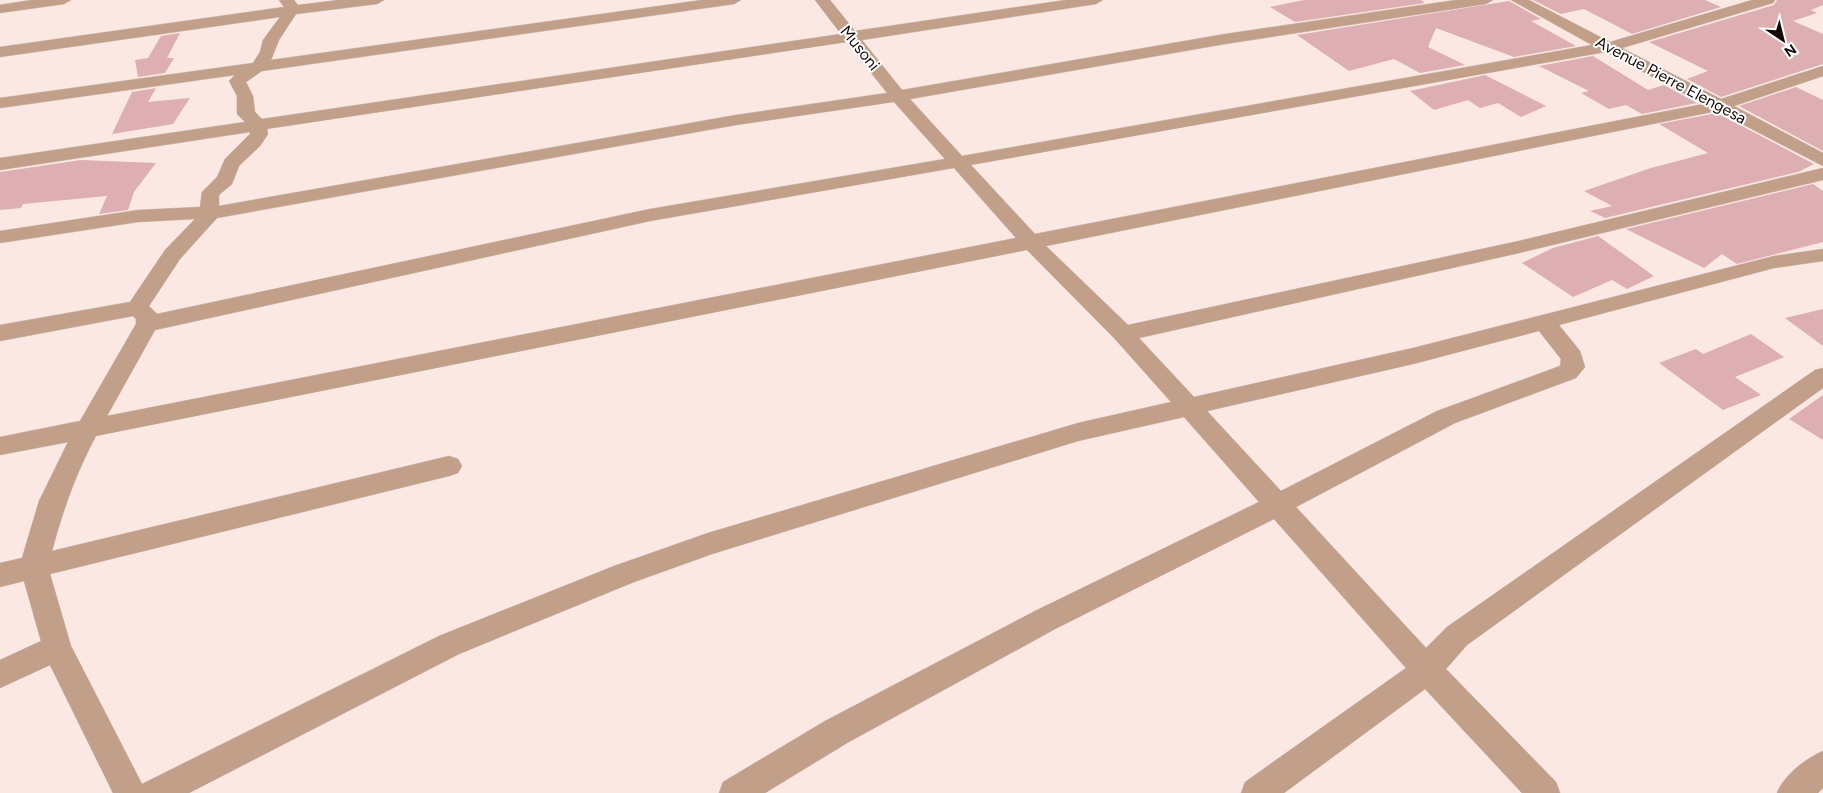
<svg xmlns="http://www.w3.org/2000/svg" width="1823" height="793" font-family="Figtree,sans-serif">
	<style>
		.building { fill: #ddafb2 }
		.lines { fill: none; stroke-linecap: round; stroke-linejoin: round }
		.minor-casing { stroke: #d6c4c0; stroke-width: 1 }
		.minor { fill: #c19f89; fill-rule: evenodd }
		.labels { text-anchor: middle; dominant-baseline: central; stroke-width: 4; stroke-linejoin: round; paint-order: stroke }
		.far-street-label { font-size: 16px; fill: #140907; stroke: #fff }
	</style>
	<rect width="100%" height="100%" fill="#fbe8e3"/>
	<g class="building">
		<path d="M1304,0H1421L1425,3L1295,22L1270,7Z"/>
		<path d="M1533,0H1705L1721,7L1632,34L1584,9L1561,14Z"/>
		<path d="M1777,0H1823V5L1811,10L1817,13L1793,21L1823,34V64L1721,97L1687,79L1708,71L1649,42L1774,5Z"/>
		<path d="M1509,1L1541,19L1531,21L1576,46L1514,57L1436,28L1428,47L1465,65L1420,73L1394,59L1349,71L1297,35Z"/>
		<path d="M180,33L167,58H174L165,73L138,77L135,60L148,58L161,36Z"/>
		<path d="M1593,56L1648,90L1664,85L1697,103L1642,114L1626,105L1609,109L1581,93L1589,91L1539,66Z"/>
		<path d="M1485,75L1546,106L1521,117L1498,103L1480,108L1468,100L1434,110L1410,91Z"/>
		<path d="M1796,87L1823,100V151L1739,106Z"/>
		<path d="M156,88L148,102L190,98L173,124L112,134L132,92Z"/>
		<path d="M1717,113L1814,164L1798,172L1605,218L1590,211L1612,206L1584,191L1651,168L1708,153L1659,124Z"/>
		<path d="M81,160L156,163L134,192L128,210L99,214L107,196L23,204L21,208L0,210V172Z"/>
		<path d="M1813,184L1823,191V242L1737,264L1722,254L1704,268L1626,229Z"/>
		<path d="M1598,236L1654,276L1627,289L1612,280L1573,297L1522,263L1553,248Z"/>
		<path d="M1823,309V346L1785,318Z"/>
		<path d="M1751,334L1784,357L1735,377L1761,395L1723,410L1659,363L1696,349L1703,354Z"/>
		<path d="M1823,395V440L1789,419Z"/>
	</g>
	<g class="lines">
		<defs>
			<g id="minor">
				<path d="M32,0H71L64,4L0,13V5Z"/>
				<path d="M279,0H294L298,5L339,0H384L377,4L296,14L279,40L271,60L702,0H741L734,4L262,71L246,82L253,96L255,112L262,119L841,34L815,0H830L855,31L1066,0H1103L1096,4L862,40L902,90L1225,34L1456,0H1493L1486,4L1225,44L910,99L962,156L1592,45L1511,0H1529L1610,42L1752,0H1775L1773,3L1622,48L1721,99L1823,66V76L1734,106L1823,153V166L1717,111L1046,246L1128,325L1519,241L1823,168V180L1519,253L1139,338L1194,397L1413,348L1774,256L1823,249V261L1774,268L1559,325L1580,351L1585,367L1576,378L1455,423L1296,507L1426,648L1447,627L1815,370L1823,368V388L1467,645L1446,669L1556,782L1560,793H1522L1425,689L1284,793H1241L1245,782L1406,668L1274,519L1055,629L847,743L765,793H719L723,782L825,721L1035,611L1259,502L1184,417L1078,441L712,554L634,582L459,654L189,793H113L50,665L0,688V660L41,641L24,581L0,587V563L22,558L39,501L68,442L0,455V437L80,421L136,324V319L133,316L0,341V325L130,302L165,250L195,219L138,222L0,243V231L138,210L200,207L202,192L217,177L225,159L250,134V132L0,170V158L245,122L237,114V96L229,81L235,75L0,108V98L253,63L260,52L263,40L280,17L0,57V47L284,7ZM847,42L887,93L736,115L219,206V195L232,184L239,166L260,146L268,134L267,129ZM1606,52L1703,104L1035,234L971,165ZM894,102L945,159L650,209L157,314L149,306L180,259L217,218L736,125ZM954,168L1016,238L107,416L155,330L650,221ZM1027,250L1115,339L1171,402L1078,423L708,533L614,566L439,636L142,784L71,646L50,574L449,476L458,473L462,466L458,459L449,456L52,551C63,510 76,473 96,436ZM1539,331L1561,359L1560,366L1437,411L1281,491L1207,411L1413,364Z"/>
				<path d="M1823,751V788L1818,793H1777C1784,775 1805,759 1823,751Z"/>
			</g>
		</defs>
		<use href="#minor" class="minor-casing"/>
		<use href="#minor" class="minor"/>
	</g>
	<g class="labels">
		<g class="far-street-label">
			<text transform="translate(860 48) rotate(51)">Musoni</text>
			<text transform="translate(1671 80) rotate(28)">Avenue Pierre Elengesa</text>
		</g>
	</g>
	<g transform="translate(1783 40) rotate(145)" stroke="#ffffff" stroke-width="4" paint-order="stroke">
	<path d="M0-4L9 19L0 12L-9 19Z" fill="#140907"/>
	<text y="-8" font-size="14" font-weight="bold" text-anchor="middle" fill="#140907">N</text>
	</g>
</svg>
